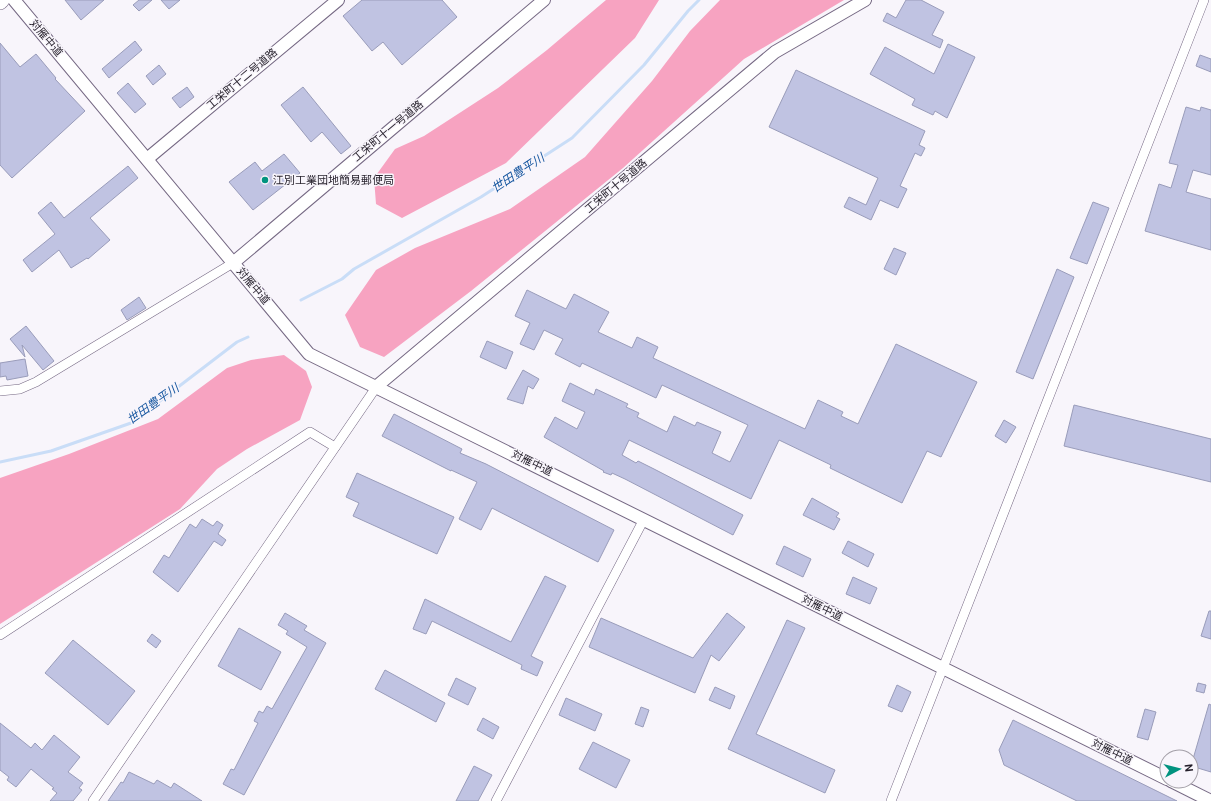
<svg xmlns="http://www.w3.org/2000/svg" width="1211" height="801" font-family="Roboto,'Noto Sans JP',sans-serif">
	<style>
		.forest { fill: #f7a3c1 }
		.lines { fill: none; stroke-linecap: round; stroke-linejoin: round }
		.stream { stroke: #c9ddf7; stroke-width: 3 }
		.building { fill: #c0c3e2; stroke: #999cba }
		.minor-casing { stroke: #756883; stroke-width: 10 }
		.tertiary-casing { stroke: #756883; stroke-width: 14 }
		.primary-casing { stroke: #756883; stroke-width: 16 }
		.minor { stroke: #fff; stroke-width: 9 }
		.tertiary { stroke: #fff; stroke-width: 12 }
		.primary { stroke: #fff; stroke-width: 15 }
		.poi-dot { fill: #01937f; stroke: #f8f5fb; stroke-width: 1.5 }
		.labels { text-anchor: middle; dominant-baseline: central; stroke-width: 3; stroke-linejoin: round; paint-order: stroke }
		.street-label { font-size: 11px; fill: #241f2a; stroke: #f8f5fb }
		.poi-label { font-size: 11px; fill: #241f2a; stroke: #f8f5fb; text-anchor: start }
		.water-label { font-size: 12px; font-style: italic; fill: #14559f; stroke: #f8f5fb }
	</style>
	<rect width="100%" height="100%" fill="#f8f5fb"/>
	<g class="forest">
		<path d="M606,0H659L635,38L506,163L402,218L376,204L374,178L395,149L424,136L498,88L547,50Z"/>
		<path d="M720,0H844L744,59L623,168L471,291L384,357L360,347L345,315L376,270L415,248L510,209L585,157L652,81L690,31Z"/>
		<path d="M284,355L306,371L312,387L300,420L247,449L217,469L180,509L0,624V478L69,454L158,419L227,368L251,360Z"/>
	</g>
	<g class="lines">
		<g class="stream">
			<path d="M301,300L342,279L354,269L481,197L572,138L644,65L688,11L699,0"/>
			<path d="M0,462L51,451L131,423L237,342L248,337"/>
		</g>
	</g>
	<g class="building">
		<path d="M65,0H104L81,20Z"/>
		<path d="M139,0H152L139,11L133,5Z"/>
		<path d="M161,0H180L169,9Z"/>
		<path d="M362,0H442L457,17L402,65L383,42L372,51L343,16Z"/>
		<path d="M906,0H921L944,12L932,35L943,40L940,48L883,21L887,13L896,18Z"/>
		<path d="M135,41L142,50L109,78L102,69Z"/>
		<path d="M0,43L20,67L36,54L56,78L55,79L85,111L12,178L0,165Z"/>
		<path d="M948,44L975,57L947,118L935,111L933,115L912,105L915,99L870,74L885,47L934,74Z"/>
		<path d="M1200,55L1211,59V72L1196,66Z"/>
		<path d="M159,65L166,74L153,85L146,76Z"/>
		<path d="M796,70L925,131L919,145L925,148L921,156L915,153L900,186L907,189L898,208L880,200L871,220L844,207L849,197L866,205L878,178L769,127Z"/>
		<path d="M128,83L146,104L135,113L117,93Z"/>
		<path d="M187,87L194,97L180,108L172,98Z"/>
		<path d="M303,87L351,146L341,154L322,132L311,142L281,105Z"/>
		<path d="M1186,107L1200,111L1201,107L1211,110V175L1193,170L1186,192L1211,199V250L1145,231L1159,184L1171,188L1178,165L1169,163Z"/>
		<path d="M284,154L300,173L253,210L229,182L255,162L262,171Z"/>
		<path d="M128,166L138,178L90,218L110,240L88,259L87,258L71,268L59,250L32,272L23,260L55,234L38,213L51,202L64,218Z"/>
		<path d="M1093,202L1109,208L1087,264L1070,258Z"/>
		<path d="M894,248L906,253L896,275L884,269Z"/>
		<path d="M1057,269L1074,277L1033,379L1016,372Z"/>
		<path d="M527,290L566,309L574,294L609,312L598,332L632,348L637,337L658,347L653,358L805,429L818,400L843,412L841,416L858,424L896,344L977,382L941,457L927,451L902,503L830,468L831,465L779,440L751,499L629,440L622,455L636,463L638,461L654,469L743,515L733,535L625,479L612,473L611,475L603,472L604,471L544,437L555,417L577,429L585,412L562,401L570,383L594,395L596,389L628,404L626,407L639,413L637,417L667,432L674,416L695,426L697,422L721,432L712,453L730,462L748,425L662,385L656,398L582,363L580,367L555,354L563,339L544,330L534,350L520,344L530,323L515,316Z"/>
		<path d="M139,297L146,308L127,320L121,310Z"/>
		<path d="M26,326L54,361L43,370L22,345L25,357L10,339Z"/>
		<path d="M487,341L513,352L506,369L480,357Z"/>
		<path d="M25,359L28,376L7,380L6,376L0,377V363Z"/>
		<path d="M523,370L539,379L533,389L528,386L523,404L507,399Z"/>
		<path d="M1074,405L1211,439V482L1064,446Z"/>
		<path d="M394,414L462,449L460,453L486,464L614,530L598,562L492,508L481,530L459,519L477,482L451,470V471L382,436Z"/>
		<path d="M1004,420L1016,427L1006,443L995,436Z"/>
		<path d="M357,473L454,517L437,554L353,516L359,503L346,497Z"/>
		<path d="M812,498L839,513L836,517L840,519L834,530L803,515Z"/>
		<path d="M202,519L213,526L217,521L223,525L218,534L226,540L222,546L214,541L178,592L153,572L164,555L169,558L190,524L196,528Z"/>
		<path d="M848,541L874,554L868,567L842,553Z"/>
		<path d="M784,546L811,559L803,577L776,564Z"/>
		<path d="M545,576L566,586L531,656L543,662L537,676L521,669L522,665L432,621L426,634L413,629L425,599L511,642Z"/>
		<path d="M853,577L877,588L870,604L846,594Z"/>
		<path d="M1209,611H1211V639L1201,636Z"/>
		<path d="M285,613L307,626L304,630L326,643L244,795L223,784L231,769L234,770L258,723L254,721L259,711L263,713L267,706L272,709L307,647L286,634L288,631L278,625Z"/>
		<path d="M727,613L745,627L719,661L711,655L695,693L589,647L601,618L693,658Z"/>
		<path d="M787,620L805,628L756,734L835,770L825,793L728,749Z"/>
		<path d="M239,628L281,652L261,690L218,666Z"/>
		<path d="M152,634L161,641L156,648L147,641Z"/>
		<path d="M73,640L135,691L108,725L45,673Z"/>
		<path d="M385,670L445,703L436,722L375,689Z"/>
		<path d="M456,678L476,688L468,705L448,695Z"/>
		<path d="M1198,683L1206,685L1204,693L1196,691Z"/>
		<path d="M897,685L911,692L902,712L888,706Z"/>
		<path d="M715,687L735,696L730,709L709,700Z"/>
		<path d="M566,698L602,714L595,731L559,715Z"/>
		<path d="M1209,704L1211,705V772L1191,766Z"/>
		<path d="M641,707L649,710L643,727L635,724Z"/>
		<path d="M1145,709L1156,712L1148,740L1137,737Z"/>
		<path d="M483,718L499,727L493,739L477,730Z"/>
		<path d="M1013,720L1177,801H1077L1004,765L999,750Z"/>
		<path d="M0,723L31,748L35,743L42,750L54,735L80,757L68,772L83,783L79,788L82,790L73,801H50L57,793L52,789L54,788L31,769L16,787L7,780L9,777L0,770Z"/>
		<path d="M593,742L630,760L616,788L579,769Z"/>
		<path d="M474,766L492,775L478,801H456Z"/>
		<path d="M129,772L154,784L157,780L171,788L174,783L202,801H108L121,782L123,783Z"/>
	</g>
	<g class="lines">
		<defs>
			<g id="minor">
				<path d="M0,391L20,389L36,382L233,263"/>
				<path d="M0,635L310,432L335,447"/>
				<path d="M93,801L377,386"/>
				<path d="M496,801L644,519"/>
				<path d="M891,801L1204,0"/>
			</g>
			<g id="tertiary">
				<path d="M14,0L309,354L1167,779"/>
				<path d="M147,159L338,0"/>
				<path d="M233,263L544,0"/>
				<path d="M377,386L775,52L865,0"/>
				<path d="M1171,781L1211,801"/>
			</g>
			<path id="primary" d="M0,2L2,0"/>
		</defs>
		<use href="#minor" class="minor-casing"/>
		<use href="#tertiary" class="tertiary-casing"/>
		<use href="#primary" class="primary-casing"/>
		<use href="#minor" class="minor"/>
		<use href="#tertiary" class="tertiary"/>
		<use href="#primary" class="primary"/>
	</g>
	<circle class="poi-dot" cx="265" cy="180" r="4"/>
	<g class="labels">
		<g class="street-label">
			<text transform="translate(46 38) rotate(50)">対雁中道</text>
			<text transform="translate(242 79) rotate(-40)">工栄町十二号道路</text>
			<text transform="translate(388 131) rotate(-40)">工栄町十一号道路</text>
			<text transform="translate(616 186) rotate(-40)">工栄町十号道路</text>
			<text transform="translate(253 286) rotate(50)">対雁中道</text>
			<text transform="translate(532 463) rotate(26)">対雁中道</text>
			<text transform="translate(822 608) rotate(26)">対雁中道</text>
			<text transform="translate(1112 752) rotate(26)">対雁中道</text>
		</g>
		<g class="poi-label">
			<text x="273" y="180">江別工業団地簡易郵便局</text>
		</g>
		<g class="water-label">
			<text transform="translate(518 173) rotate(-33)">世田豊平川</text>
			<text transform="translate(153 404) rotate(-35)">世田豊平川</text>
		</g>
	</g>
	<g transform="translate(1179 769) rotate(83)"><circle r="19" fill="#f8f5fb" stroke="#a39fa7"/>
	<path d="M0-3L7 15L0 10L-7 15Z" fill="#01937f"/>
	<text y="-6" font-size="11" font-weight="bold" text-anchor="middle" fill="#241f2a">N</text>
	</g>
</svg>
